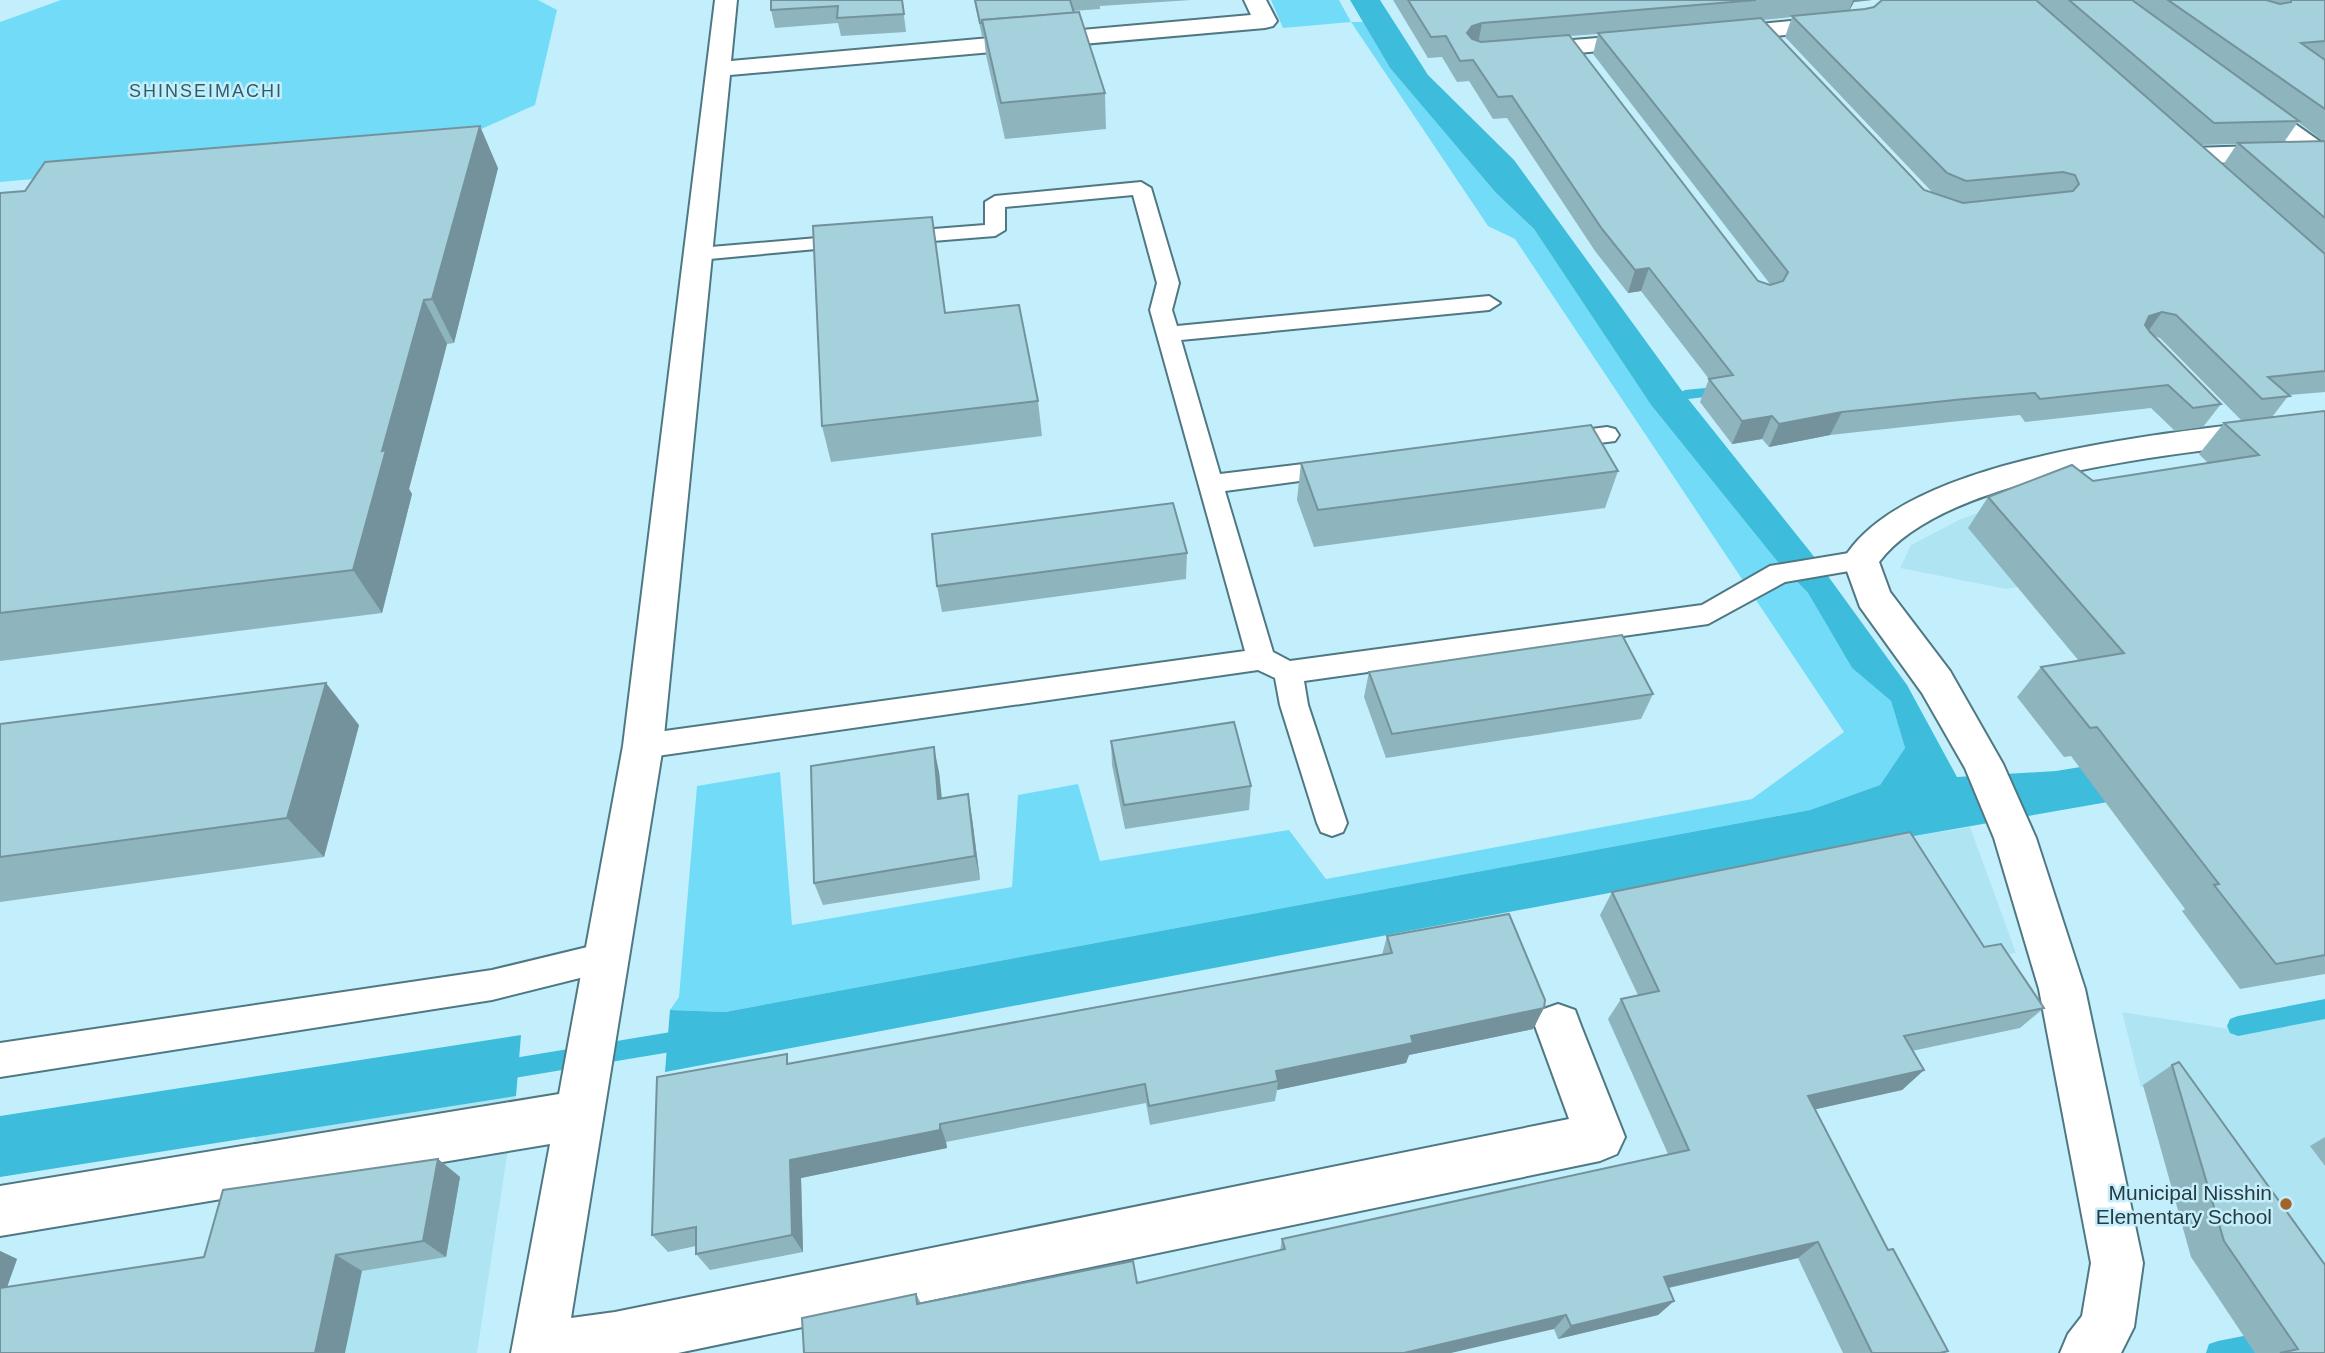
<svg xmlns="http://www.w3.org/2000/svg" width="2325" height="1353" font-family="Helvetica,sans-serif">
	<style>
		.built { fill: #afe5f3 }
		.green { fill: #72dcf8 }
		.water { fill: #3dbddb }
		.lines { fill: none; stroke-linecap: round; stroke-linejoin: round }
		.stream { fill: #3dbddb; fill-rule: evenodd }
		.service-casing { stroke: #4f7883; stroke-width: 4 }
		.minor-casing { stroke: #4f7883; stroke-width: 4 }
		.service { fill: #fff; fill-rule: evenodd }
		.minor { fill: #fff; fill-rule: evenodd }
		.wall { fill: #8eb4be; fill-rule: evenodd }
		.shaded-wall { fill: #74929b }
		.building { fill: #a5d1dd; stroke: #74929b; stroke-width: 2 }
		.poi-dot { fill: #a3632c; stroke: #c3effc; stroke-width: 2.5 }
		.labels { text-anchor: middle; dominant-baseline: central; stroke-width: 5; stroke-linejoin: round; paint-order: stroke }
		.far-quarter-label { font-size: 18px; letter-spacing: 2px; fill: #335b66; stroke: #c3effc }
		.near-poi-label { font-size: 21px; fill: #293b40; stroke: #c3effc; text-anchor: end }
	</style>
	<rect width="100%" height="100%" fill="#c3effc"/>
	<g class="built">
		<path d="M2052,486L2156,565L2006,589L1900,568L1911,545L1961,519Z"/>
		<path d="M1970,827L2016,953L1773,1001L1857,846Z"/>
		<path d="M2122,1012L2242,1031L2325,1014V1314L2171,1093L2141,1087Z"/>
		<path d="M516,1096L477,1353H211L255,1137Z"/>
	</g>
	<g class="green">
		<path d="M61,0H538L557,10L535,105L452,142L0,182V22Z"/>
		<path d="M1271,0H1339L1351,22H1363L1390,68L1496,193L1534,229L1651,405L1777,561L1808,593L1852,668L1891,701L1905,748L1880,785L1810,810L725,1012L670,1010L679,997L697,786L780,772L792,925L1012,887L1018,795L1078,784L1100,861L1289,830L1326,879L1752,799L1844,732L1515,239L1488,226L1351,22L1283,28Z"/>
	</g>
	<g class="water">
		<path d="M1350,0H1380L1428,75L1514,160L1685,395L1812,554L1907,685L1957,777L2056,771L2325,727V764L1857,846L665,1072L670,1010L725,1012L1810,810L1880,785L1905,748L1891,701L1852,668L1808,593L1777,561L1651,405L1534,229L1496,193L1390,68Z"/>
		<path d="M521,1035L516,1096L0,1177V1116Z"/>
	</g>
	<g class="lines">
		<g class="stream">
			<path d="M1726,386L1731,388V394L1688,399L1669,407L1662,402L1685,390Z"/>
			<path d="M2325,999V1019L2238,1036L2230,1033L2227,1026L2230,1019L2238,1016Z"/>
			<path d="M689,1029L697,1032L700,1039L697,1046L689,1049L496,1081L488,1078L485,1071L488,1064L496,1061Z"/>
			<path d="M2274,1330L2283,1333L2286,1342L2283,1351L2277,1353H2206L2209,1344L2218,1341Z"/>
		</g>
		<defs>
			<g id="service">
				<path d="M1141,182L1151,188L1179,283L1172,310L1177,326L1489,296L1500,303L1489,310L1181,340L1220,474L1337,460L1346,462L1349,468L1346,474L1337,476L1225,491L1273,652L1290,661L1702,605L1770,566L1861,551L1870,553L1874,560L1870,567L1861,569L1785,582L1708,624L1304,681L1308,705L1347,823L1343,832L1332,836L1321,832L1317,823L1280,705L1275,678L1258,670L643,758L633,754L628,746L633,738L643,734L1245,651L1150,310L1157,283L1133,195L1005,207V230L995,236L895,244L885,238L895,232L985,225V202L995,196Z"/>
				<path d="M852,235L862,241L859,245L699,260L689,254L699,248Z"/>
				<path d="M1607,427L1615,429L1619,435L1615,441L1561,448L1553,446L1549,440L1553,434Z"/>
				<path d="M608,942L620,946L624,957L620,968L492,1000L0,1077V1043L492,970Z"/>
			</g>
			<g id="minor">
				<path d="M715,0H737L731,61L1251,15L1244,0H1266L1277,21L1273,26L1265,28L730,75L663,746L571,1318L615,1312L1569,1119L1535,1026L1541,1010L1558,1004L1575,1010L1581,1026L1625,1137L1617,1154L1600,1161L678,1353H511L550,1144L0,1236V1186L559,1094L623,746Z"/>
				<path d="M1841,16L1849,18L1853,23L1849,28L1720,42L1712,40L1708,35L1712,30L1720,28Z"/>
				<path d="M1646,34L1654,36L1658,41L1654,46L1524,58L1516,56L1512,51L1516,46L1524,44Z"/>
				<path d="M2248,94L2257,97L2325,145V158L2192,164L2183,162L2179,156L2183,150L2192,148L2291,145L2239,107L2235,102L2239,97Z"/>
				<path d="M2325,414V436C2212,451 1951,467 1879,562L1890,592L1950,671L2003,764L2036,838L2085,989L2143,1263L2134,1327L2121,1353H2060L2068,1334L2082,1316L2091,1263L2039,989L1994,838L1965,768L1922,693L1860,607L1843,560C1907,449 2206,430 2325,414Z"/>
			</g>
		</defs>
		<use href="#service" class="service-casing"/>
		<use href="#minor" class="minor-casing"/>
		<use href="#service" class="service"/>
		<use href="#minor" class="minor"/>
	</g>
	<g class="wall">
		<path d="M902,0L906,32L841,36L838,23L775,28L771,10Z"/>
		<path d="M974,0H1191L1100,6V9L1073,11L1105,93L1106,129L1005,139L986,55L984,36H982Z"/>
		<path d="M1393,0H1872L1854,2L1849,11L1865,9L1874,7L1882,0H2325V392L2289,395L2272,417L2325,412V974L2240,989L2182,911L2185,909L2071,756L2064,757L2017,697L2041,667L2079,661L1968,528L1988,497L2208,463L2199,454L2224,423L2242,421L2160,338L2154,336L2221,404L2203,427L2175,431L2151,408L2025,422L2020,415L1950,422L1830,435L1769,447L1762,439L1732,444L1700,402L1709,379L1641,291L1628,293L1595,251L1507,118L1493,119L1469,81L1457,82L1442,57L1428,58ZM1792,17L1785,37L1933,193L1924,190L1763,20ZM1598,34L1593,54L1770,284L1758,281L1570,36ZM2298,122L2323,141L2284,142ZM2234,144H2237L2223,165L2201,145Z"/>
		<path d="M498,168L454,343L447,344L409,489L412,494L382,613L0,661V193Z"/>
		<path d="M945,313L1038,401L1042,436L831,462L822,426Z"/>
		<path d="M1301,463L1618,471L1605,508L1314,547L1297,500Z"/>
		<path d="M1187,553L1186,579L942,612L937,586Z"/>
		<path d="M1369,672L1653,694L1641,719L1386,758L1364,697Z"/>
		<path d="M0,724L359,725L324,857L0,902Z"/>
		<path d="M1111,741L1251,786L1249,810L1125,829L1112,765Z"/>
		<path d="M939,772L942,798L968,794L972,818L980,880L823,905L814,883Z"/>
		<path d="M1612,892L1984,947L2044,1008L2020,1028L1912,1051L1924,1070L1902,1090L1815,1109L1888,1250L1948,1351L1944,1353H1843L1798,1258L1669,1288L1674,1301L1658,1315L1558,1339L1554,1329L804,1353L916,1294L921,1303L1137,1283L1280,1251L1282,1239L1668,1154L1608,1019L1621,999L1638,995L1600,915Z"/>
		<path d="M1387,936L1533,1029L1409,1055L1406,1063L1277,1090L1275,1101L1150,1125L1146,1103L946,1142L947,1148L801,1178L803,1252L710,1270L696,1254V1246L668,1252L652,1235L792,1063L1382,955Z"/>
		<path d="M2172,1065L2325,1353H2255L2191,1257L2143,1085Z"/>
		<path d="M2325,1137V1166L2310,1146Z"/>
		<path d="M438,1159L460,1177L446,1257L362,1271L0,1353V1251L17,1259L7,1287L204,1257Z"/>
	</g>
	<g class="shaded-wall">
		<path d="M1853,0H1872L1854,2L1848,13Z"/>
		<path d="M1482,23L1478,44L1468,47L1467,33L1472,26Z"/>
		<path d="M480,126L498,168L454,343L432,299Z"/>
		<path d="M1649,268L1641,291L1628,293L1635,270Z"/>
		<path d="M424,300L447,344L409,489L412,494L382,613L353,570L382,451Z"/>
		<path d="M2162,312L2146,334L2134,339L2149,316Z"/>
		<path d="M1842,412L1830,435L1769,447L1779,424Z"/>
		<path d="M1772,416L1762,439L1732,444L1742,421Z"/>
		<path d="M326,683L359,725L324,857L287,818Z"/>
		<path d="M934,747L939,772L944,823L938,799Z"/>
		<path d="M968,794L972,818L980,880L975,856Z"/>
		<path d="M1544,1008L1533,1029L1409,1055L1406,1063L1277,1090L1278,1081L1276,1071L1411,1036Z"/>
		<path d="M1924,1070L1902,1090L1790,1115L1808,1096Z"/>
		<path d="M940,1124L946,1142L947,1148L801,1178L803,1252L792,1235L790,1160Z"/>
		<path d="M438,1159L460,1177L446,1257L423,1241Z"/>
		<path d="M1818,1242L1798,1258L1649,1292L1664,1277Z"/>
		<path d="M0,1251L17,1259L0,1307Z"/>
		<path d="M336,1255L362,1271L345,1353H315Z"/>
		<path d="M1674,1301L1658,1315L1558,1339L1571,1326Z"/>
		<path d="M1566,1315L1554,1329L1451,1353H1404Z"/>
	</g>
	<g class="building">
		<path d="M771,0H902L904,14L837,18L838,6L771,10Z"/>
		<path d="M975,0H1070L1074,13L982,20L983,23H980Z"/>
		<path d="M1408,0H1756L1482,23L1472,26L1467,33L1472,39L1481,42L1569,35L1758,281L1770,285L1783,281L1788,272L1598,33L1761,18L1924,190L1963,203L2073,191L2079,184L2075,175L2063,172L1966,181L1947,173L1792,16L1865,9L1874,7L1882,0H2036L2325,254V371L2268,377L2290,396L2262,399L2176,315L2162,312L2149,316L2145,325L2150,332L2221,404L2193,408L2168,385L2040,399L2035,393L1964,399L1842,412L1779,424L1772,416L1742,421L1709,379L1733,375L1649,268L1635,270L1602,229L1512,96L1498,97L1473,60L1460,61L1446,36L1431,37Z"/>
		<path d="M2069,0H2132L2299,121L2214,123Z"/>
		<path d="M2168,0H2266L2280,4L2291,2V0H2325V41L2301,43L2325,60V109Z"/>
		<path d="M1079,12L1105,93L1001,103L982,20Z"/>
		<path d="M480,126L432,299L424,300L382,451L386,450L353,570L0,613V193L25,191L45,162Z"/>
		<path d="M2325,141V218L2238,143Z"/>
		<path d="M932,217L945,313L1019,305L1038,401L822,426L813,226Z"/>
		<path d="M2324,411L2325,412V955L2276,964L2214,885L2219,884L2097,727L2090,728L2041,667L2124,653L1988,497L2072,465L2093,481L2259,455L2224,423Z"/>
		<path d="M1591,425L1618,471L1318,510L1301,463Z"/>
		<path d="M1173,503L1187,553L937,586L932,534Z"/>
		<path d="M1622,635L1653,694L1392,734L1369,672Z"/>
		<path d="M326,683L287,818L0,857V724Z"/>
		<path d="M1234,722L1251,786L1124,805L1111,741Z"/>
		<path d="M934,747L938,799L968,794L975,856L814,883L811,766Z"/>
		<path d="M1910,832L1984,947L2001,944L2044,1008L1904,1036L1924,1070L1808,1096L1888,1250L1893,1249L1948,1351L1940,1353H1872L1818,1242L1664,1277L1674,1301L1571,1326L1566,1315L1404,1353H804L802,1318L916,1294L917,1304L1133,1261L1137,1283L1285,1249L1282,1239L1689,1150L1621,999L1659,991L1612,892Z"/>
		<path d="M1509,914L1545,1000L1544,1008L1411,1036L1413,1043L1276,1071L1278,1081L1149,1106L1145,1084L940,1124V1130L790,1160L792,1235L696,1254V1227L652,1235L657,1077L787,1054V1064L1392,953L1387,936Z"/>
		<path d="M2179,1062L2325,1265V1353H2280L2298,1349L2224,1241L2172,1065Z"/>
		<path d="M438,1159L423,1241L336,1255L315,1353H0V1288L204,1257L223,1190Z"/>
	</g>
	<circle class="poi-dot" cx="2286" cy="1204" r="7"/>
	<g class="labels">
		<g class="far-quarter-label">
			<text x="206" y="91">SHINSEIMACHI</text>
		</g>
		<g class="near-poi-label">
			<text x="2272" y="1192">Municipal Nisshin<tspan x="2272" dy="24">Elementary School</tspan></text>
		</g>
	</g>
</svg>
